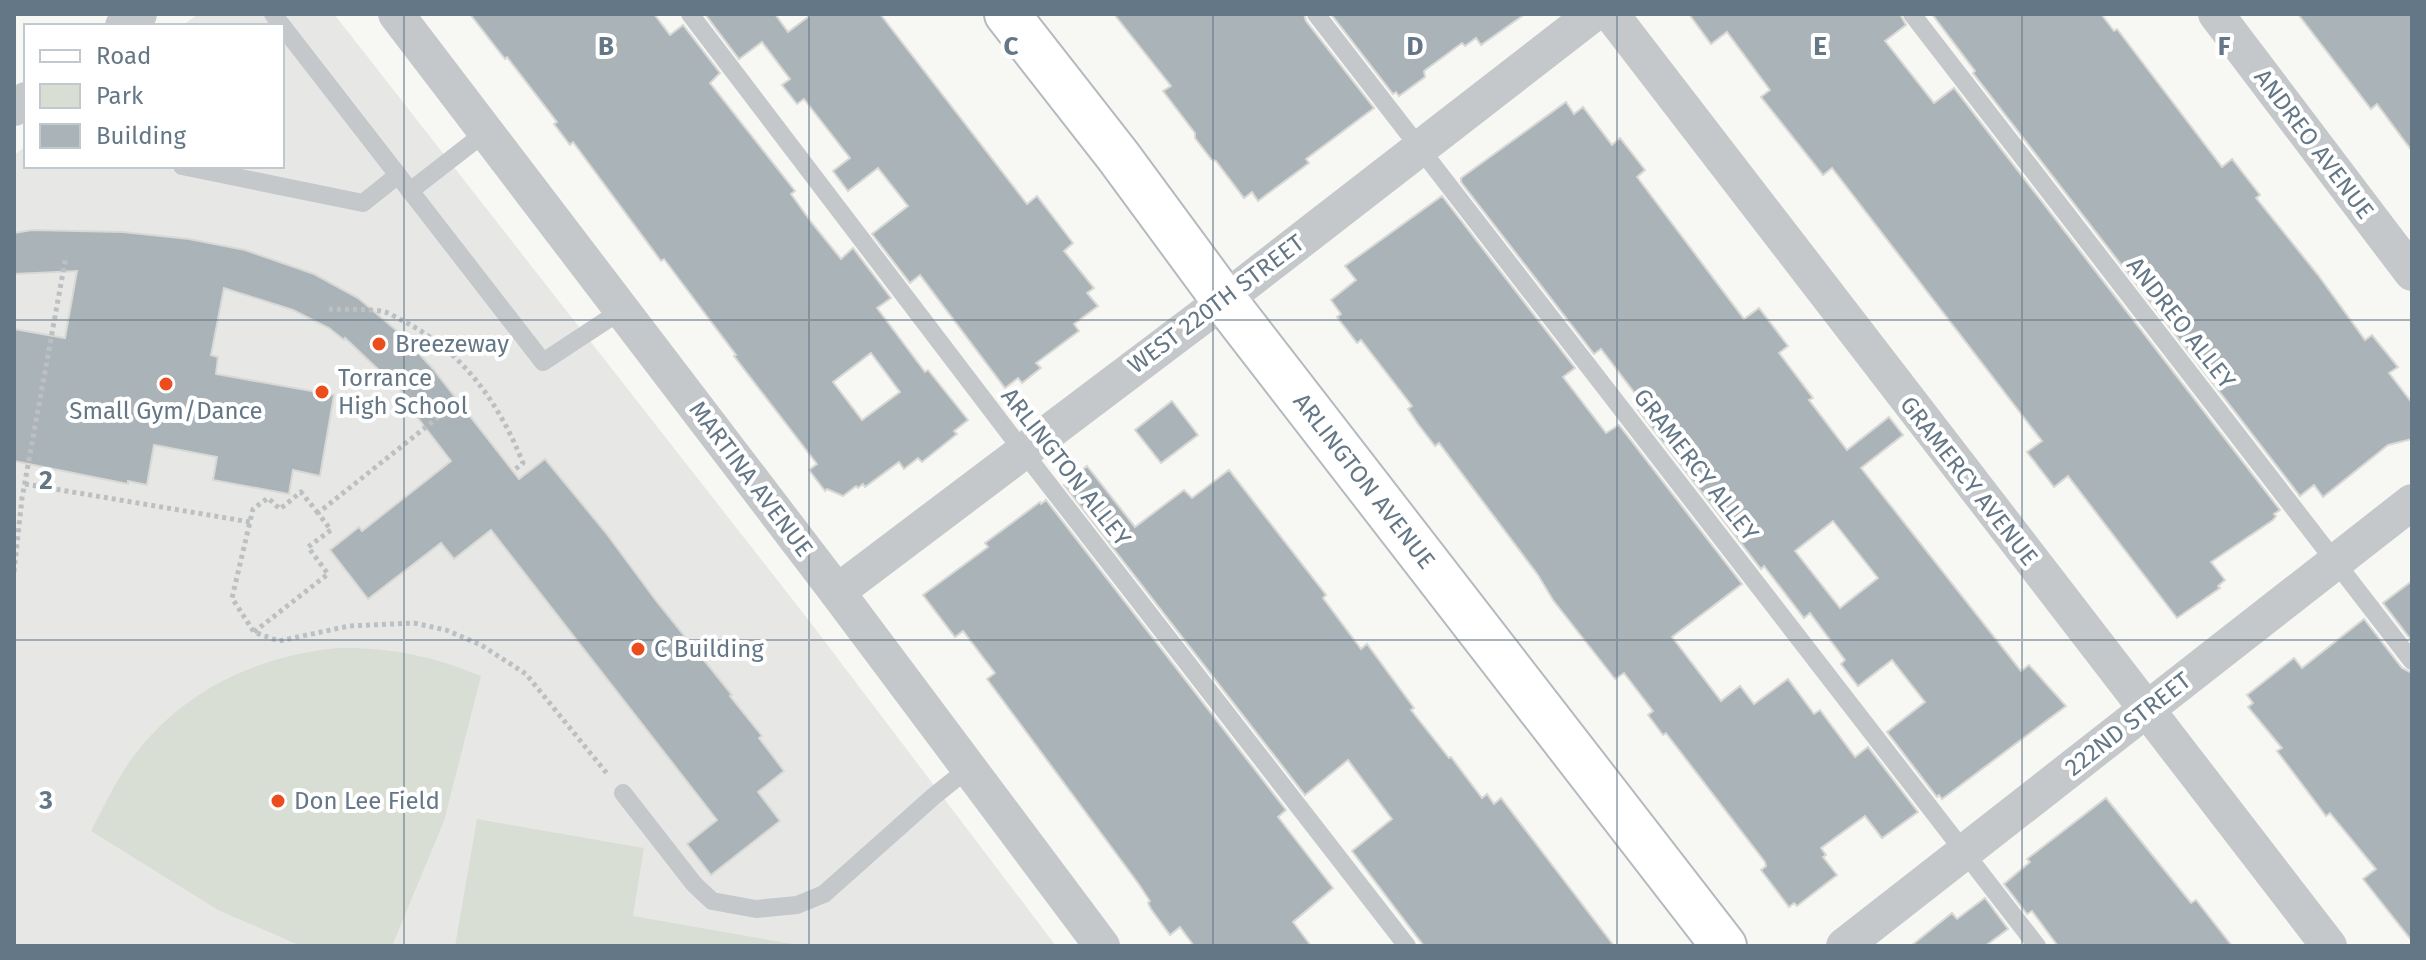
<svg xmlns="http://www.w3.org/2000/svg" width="2426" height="960" font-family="'Fira Sans',sans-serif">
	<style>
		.built { fill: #e7e8e6 }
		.green { fill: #d8ded4 }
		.building { fill: #aab3b8; stroke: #d8d8d5; stroke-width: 2; fill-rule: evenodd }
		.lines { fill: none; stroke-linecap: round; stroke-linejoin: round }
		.secondary-casing { stroke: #b4babe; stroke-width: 48 }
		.path { stroke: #bdc0c2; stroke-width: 5; stroke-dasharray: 4 4; stroke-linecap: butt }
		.lane { stroke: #c4c8cb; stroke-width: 18 }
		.street { stroke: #c4c8cb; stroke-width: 36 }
		.secondary { stroke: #fff; stroke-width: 44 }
		.grid { fill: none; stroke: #647786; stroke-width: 2; stroke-opacity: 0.55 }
		.poi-dot { fill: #ec4d1d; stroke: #fff; stroke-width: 3 }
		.labels { text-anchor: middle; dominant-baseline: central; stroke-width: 8; stroke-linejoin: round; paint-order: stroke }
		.street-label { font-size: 24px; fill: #647786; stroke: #fff }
		.poi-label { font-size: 24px; fill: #647786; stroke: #fff; text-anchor: start }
		.grid-label { font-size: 26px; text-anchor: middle; font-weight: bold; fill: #647786; stroke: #fff; stroke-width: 8; stroke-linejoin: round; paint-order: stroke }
	</style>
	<rect width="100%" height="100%" fill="#f7f7f3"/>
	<path class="built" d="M198,14H334L807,618L1056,946H14V155L26,146V166H282V26H182Z"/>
	<g class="green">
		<path d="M337,648C389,647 434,656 481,676L444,821L392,946H301L218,910L91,831C104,806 116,780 133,757C183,690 257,656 337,648Z"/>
		<path d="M477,819L644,848L633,916L804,946H455Z"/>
	</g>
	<g class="building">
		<path d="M470,14H654L670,35L683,25L720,73L710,83L795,191L791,194L811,222L841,259L853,248L891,298L877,308L925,372L928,370L968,420L954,431L957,434L922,462L918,458L904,469L899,462L865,487L863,484L858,488L856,486L843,496L827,489L825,491L809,470L817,464L734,356L736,355L664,259L661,261L573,142L570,145L554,124L557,122L507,57L505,59ZM871,353L900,392L862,420L833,382Z"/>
		<path d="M705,14H775L788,32L812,14H880L1027,204L1037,196L1073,243L1064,251L1094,288L1087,293L1098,306L1074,324L1079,331L1036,363L1041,368L1022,383L1018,378L1005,388L920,275L910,283L872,234L908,206L878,168L848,191L833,171L850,158L804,99L797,104L782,85L790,79L762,42L739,59Z"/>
		<path d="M1114,14H1304L1306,21L1374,108L1306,159L1309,163L1258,201L1252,192L1244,198L1216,161L1211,159L1195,138V133L1163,91L1171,86Z"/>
		<path d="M1331,14H1525L1481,45L1476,38L1465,46L1462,43L1424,71L1425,77L1399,96L1396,92L1393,94Z"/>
		<path d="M1689,14H1900L1906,25L1885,41L1934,103L1954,88L2280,510L2274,514L2276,516L2273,520L2211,562L2225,580L2218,586L2220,588L2177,618L2068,476L2054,487L2027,452L2042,441L1832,168L1823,175L1761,97L1770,90L1727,32L1711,44Z"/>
		<path d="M1932,14H2101L2114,31L2117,29L2222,167L2232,159L2260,195L2256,198L2318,275L2365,340L2372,335L2398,367L2389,373L2412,403V439L2388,445L2323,497L2314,485L2300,496L1973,73L1975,71Z"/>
		<path d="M2298,14H2412V151L2377,104L2371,109Z"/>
		<path d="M1566,102L1574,114L1583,107L1612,145L1620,138L1645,170L1637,177L1744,319L1759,308L1788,346L1779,353L1813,398L1809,400L1847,450L1889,417L1903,435L1861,468L2021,671L2029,665L2066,706L1942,799L1939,795L1937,797L1887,732L1925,702L1892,660L1858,686L1841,664L1845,660L1810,613L1804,618L1764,566L1761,569L1638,410L1644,405L1601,349L1594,354L1461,182V178ZM1833,521L1878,578L1840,608L1795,551Z"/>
		<path d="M1442,196L1575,368L1563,377L1606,433L1619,425L1742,584L1672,637L1721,701L1740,686L1754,704L1788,679L1814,714L1820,710L1855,757L1868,747L1918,812L1882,838L1865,816L1821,848L1826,855L1823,857L1837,875L1797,906L1794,903L1789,907L1761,870L1766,866L1765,862L1666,733L1663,735L1648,715L1653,711L1624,673L1615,679L1553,600L1538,575L1439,443L1435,446L1418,424L1408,409L1412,406L1361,340L1357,343L1337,317L1341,314L1331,300L1356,280L1345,266Z"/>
		<path d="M32,230L123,232L189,239L245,250L314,274L358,298L403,336L433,369L519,479L545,459L606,533L657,602L732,695L730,696L762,736L759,738L784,771L758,792L780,821L711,875L687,844L717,820L491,530L454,559L441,543L368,599L330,550L359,527L362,531L451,461L411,409L421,410L345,338L344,340L329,328L293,310L224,288L211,355L218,357L216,374L334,395L320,476L293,470L289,494L213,480L217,457L154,445L147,485L128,481V484L14,461V329L65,338L77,271L14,274V233Z"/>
		<path d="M1172,401L1198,435L1161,463L1135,430Z"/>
		<path d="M1087,466L1135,527L1184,490L1192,498L1229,470L1326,595L1323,598L1361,649L1367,644L1414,708L1411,710L1449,758L1451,757L1482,798L1487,794L1494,804L1501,798L1614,946H1424L1352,851L1392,819L1348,760L1305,795L1064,485Z"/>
		<path d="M1046,500L1286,810L1278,817L1333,888L1293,922L1311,946H1194L1180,927L1170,935L1151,909L1148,903L1150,901L1138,883L987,679L995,673L963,631L955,637L923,595L988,547L985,543L1040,502L1041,504Z"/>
		<path d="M2412,581V641L2383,603Z"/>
		<path d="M2364,619L2402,668L2412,673V941L2363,879L2376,869L2330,813L2326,816L2277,751L2282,748L2248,707L2253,703L2247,695L2294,658L2302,668Z"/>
		<path d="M2106,798L2191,903L2196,900L2232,946H2058L2032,911L2027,914L2004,884L2030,862L2027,859Z"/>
		<path d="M1985,898L2008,929L1985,946H1911L1952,913L1957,919Z"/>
	</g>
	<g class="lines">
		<defs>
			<g id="secondary">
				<path id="s1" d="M1007,14L1118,156L1224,300L1724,946"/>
			</g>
		</defs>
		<use href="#secondary" class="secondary-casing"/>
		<g class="path">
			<path d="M329,309C346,310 368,308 385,312C392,314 400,320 407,323C464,353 500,405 523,463L513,471"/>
			<path d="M25,484L250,522"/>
			<path d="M318,513L301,492L280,509L268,498L253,509L232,598L254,632L279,641L349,626L414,623L446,630L481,645L526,674L609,776"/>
			<path d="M14,572L22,498L66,256"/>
			<path d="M254,632L328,574L308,547L331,530L318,513L441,415"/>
		</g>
		<g class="lane">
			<path d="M273,14L543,362L622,310"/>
			<path d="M690,14L1022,450L1407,946"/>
			<path d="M1316,14L2037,946"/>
			<path d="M1912,14L2412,661"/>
			<path d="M182,166L363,203L398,175"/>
			<path d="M410,191L486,132"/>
			<path d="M623,793L694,884L712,901L756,909L797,905L824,894L934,796L969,768"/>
		</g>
		<g class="street">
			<path d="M396,14L837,592L1102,946"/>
			<path d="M1611,14L2329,946"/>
			<path d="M2216,14L2412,273"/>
			<path d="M123,26L139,14"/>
			<path d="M14,108L26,100"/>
			<path d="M837,592L1224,300L1593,14"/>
			<path d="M1844,946L2412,502"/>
		</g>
		<use href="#secondary" class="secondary"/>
	</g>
	<path class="grid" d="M404,14V946M809,14V946M1213,14V946M1617,14V946M2022,14V946M14,320H2412M14,640H2412"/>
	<g class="poi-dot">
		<circle cx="379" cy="344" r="8"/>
		<circle cx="166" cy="384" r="8"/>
		<circle cx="322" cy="392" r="8"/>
		<circle cx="638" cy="649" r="8"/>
		<circle cx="278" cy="801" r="8"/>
	</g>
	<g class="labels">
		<g class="street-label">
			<text transform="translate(2314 144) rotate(53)">ANDREO AVENUE</text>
			<text transform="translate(1216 304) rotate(-37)">WEST 220TH STREET</text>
			<text transform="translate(2181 323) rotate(52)">ANDREO ALLEY</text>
			<text transform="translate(1696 465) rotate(52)">GRAMERCY ALLEY</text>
			<text transform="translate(1066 467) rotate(52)">ARLINGTON ALLEY</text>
			<text transform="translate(751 479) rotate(53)">MARTINA AVENUE</text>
			<text stroke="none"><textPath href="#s1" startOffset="588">ARLINGTON AVENUE</textPath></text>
			<text transform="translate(1969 481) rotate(52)">GRAMERCY AVENUE</text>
			<text transform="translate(2128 724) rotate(-38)">222ND STREET</text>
		</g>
		<g class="poi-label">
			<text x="395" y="344">Breezeway</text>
			<text x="338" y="378">Torrance<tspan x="338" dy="28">High School</tspan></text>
			<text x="166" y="411" text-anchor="middle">Small Gym/Dance</text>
			<text x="654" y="649">C Building</text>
			<text x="294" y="801">Don Lee Field</text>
		</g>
	</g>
	<g class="grid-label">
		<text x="606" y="55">B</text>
		<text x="1011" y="55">C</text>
		<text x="1415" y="55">D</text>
		<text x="1820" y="55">E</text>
		<text x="2224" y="55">F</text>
		<text x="46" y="489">2</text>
		<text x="46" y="809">3</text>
	</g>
	<rect width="2426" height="960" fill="none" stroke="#647786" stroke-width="32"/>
	<rect x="24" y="24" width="260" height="144" fill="#ffffff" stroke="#c1c9cf" stroke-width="2"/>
	<rect x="40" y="50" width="40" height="12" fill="#ffffff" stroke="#c1c9cf" stroke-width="2"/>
	<text x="96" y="64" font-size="24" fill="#647786">Road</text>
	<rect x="40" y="84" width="40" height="24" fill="#d8ded4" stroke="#c1c9cf" stroke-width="2"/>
	<text x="96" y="104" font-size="24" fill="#647786">Park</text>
	<rect x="40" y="124" width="40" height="24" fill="#aab3b8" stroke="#c1c9cf" stroke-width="2"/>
	<text x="96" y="144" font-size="24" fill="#647786">Building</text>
</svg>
